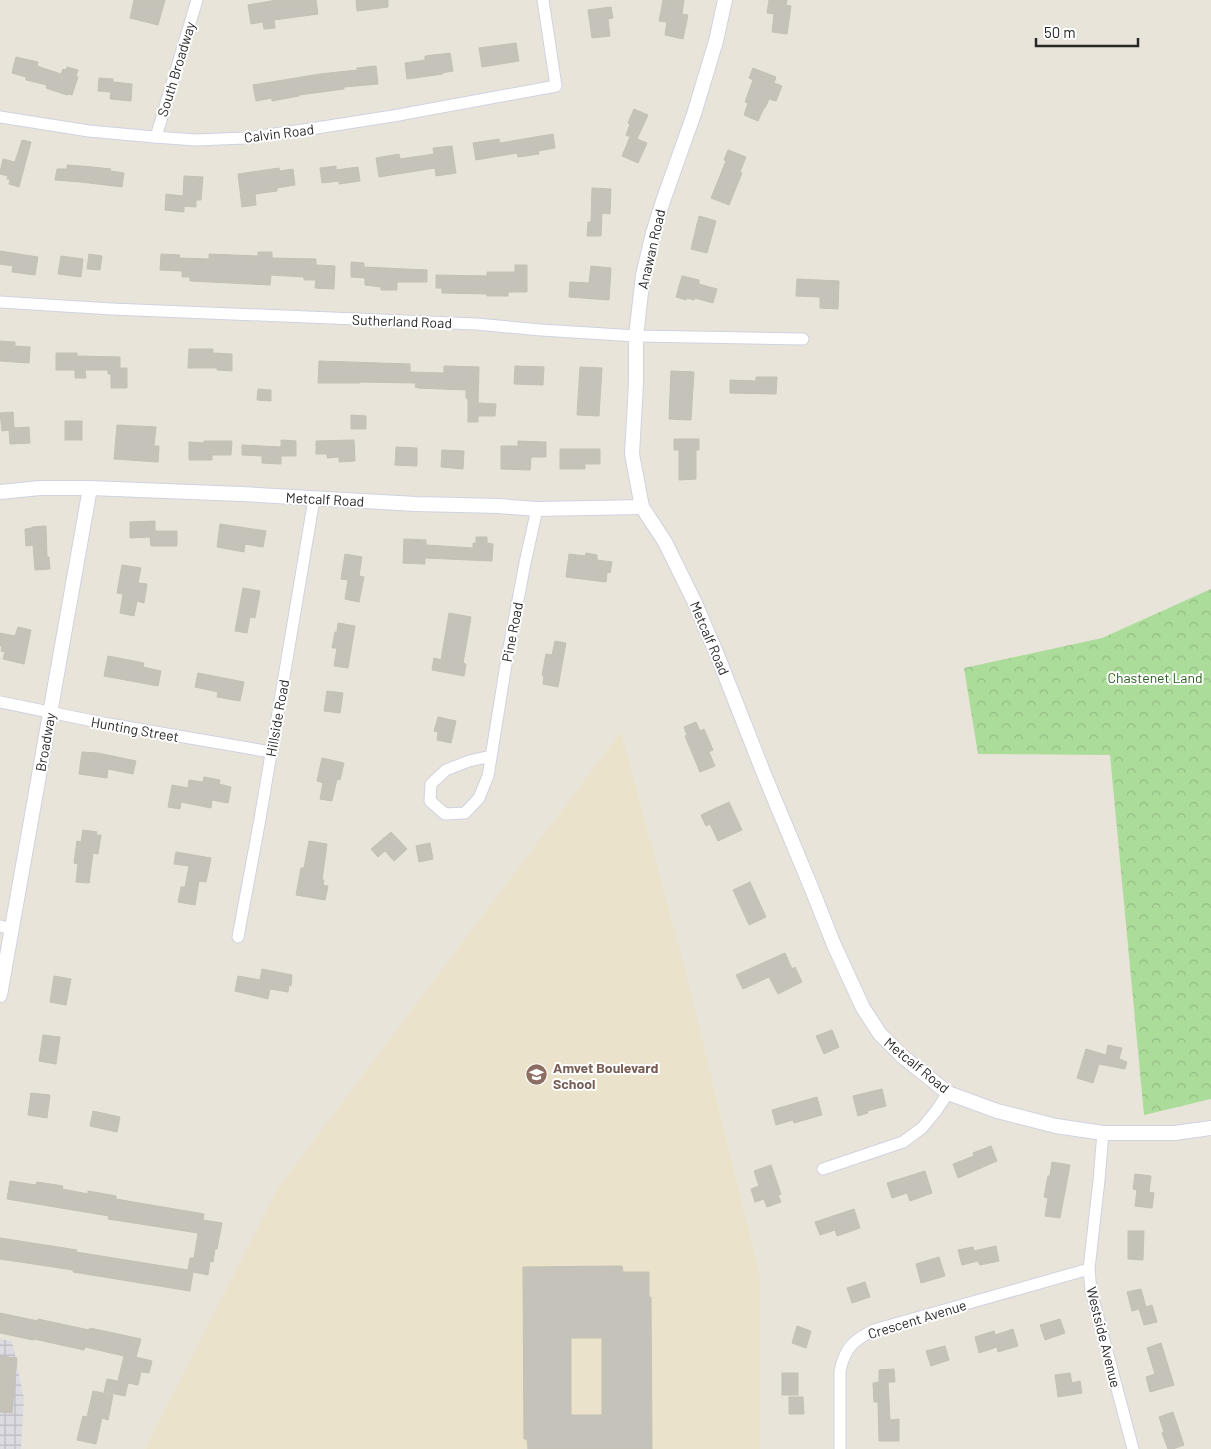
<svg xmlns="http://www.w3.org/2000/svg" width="1211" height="1449" font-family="Barlow,sans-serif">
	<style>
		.industrial { fill: url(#industrial-grid) }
		.education { fill: #eae2ca }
		.park { fill: url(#park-crowns) }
		.building { fill: #c5c2b9; stroke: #c4c0b4; fill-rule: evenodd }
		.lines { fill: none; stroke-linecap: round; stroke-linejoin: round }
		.minor-casing { stroke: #d0d2e0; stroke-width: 13 }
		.tertiary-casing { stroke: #d0d2e0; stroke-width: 16 }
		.minor { stroke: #fff; stroke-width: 11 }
		.tertiary { stroke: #fff; stroke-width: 14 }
		.labels { text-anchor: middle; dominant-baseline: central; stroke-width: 4; stroke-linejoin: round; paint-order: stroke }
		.street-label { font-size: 14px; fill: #282828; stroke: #fff }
		.park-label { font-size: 14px; fill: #275e1e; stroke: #fff }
		.education-label { font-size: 14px; font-weight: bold; fill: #785e54; stroke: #fff; text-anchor: start }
	</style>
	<defs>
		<pattern id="industrial-grid" width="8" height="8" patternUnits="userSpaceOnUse" patternTransform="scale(1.25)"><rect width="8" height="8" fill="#dddbe2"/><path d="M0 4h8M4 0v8" fill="none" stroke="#bebcc2"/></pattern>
		<pattern id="park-crowns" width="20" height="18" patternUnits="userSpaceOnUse" patternTransform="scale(1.25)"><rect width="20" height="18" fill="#acdc9a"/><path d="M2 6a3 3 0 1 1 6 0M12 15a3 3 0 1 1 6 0" fill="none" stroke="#94bd85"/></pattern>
	</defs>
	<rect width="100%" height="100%" fill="#e9e4da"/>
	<path class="industrial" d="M0,1339L12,1341L24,1398L21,1449H0Z"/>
	<path class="education" d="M621,732L683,962L760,1276V1449H145L278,1188Z"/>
	<path class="park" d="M1211,589V1099L1144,1115L1110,755L978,754L964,668L1102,638Z"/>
	<g class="building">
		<path d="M134,0H165L158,25L130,18Z"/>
		<path d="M277,0H316L318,14L274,20L275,28L264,29L263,22L251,24L248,5Z"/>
		<path d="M356,0H388V7L357,11Z"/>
		<path d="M663,0H684L682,14L688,15L683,39L665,35L667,22L659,21Z"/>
		<path d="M769,0H787L786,5L791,6L787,34L772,32L774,14L767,13Z"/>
		<path d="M611,7L613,18L608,19L610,36L592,38L588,10Z"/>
		<path d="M516,43L519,61L482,67L479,48Z"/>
		<path d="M450,53L453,71L442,73L443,74L407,79L405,63L425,60V56Z"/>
		<path d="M16,57L38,62L37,66L61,74L63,69L66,70L67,67L78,70L76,76L78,77L72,95L68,94L67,95L46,88L47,85L26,80V77L12,73Z"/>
		<path d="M376,66L378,84L344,87V89L299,95V96L272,101V98L256,101L253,85L320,74L357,70V68Z"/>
		<path d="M753,68L776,77L774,83L782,86L776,101L769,99L765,108H764L758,121L744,115L748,103L745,102L753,80L749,78Z"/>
		<path d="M99,78L113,79V82L132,84L131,101L110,99L111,92L98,91Z"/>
		<path d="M634,109L648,115L637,139L647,143L638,163L622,156L630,137L626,135L630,124L628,123Z"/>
		<path d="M553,134L555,148L538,151L539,154L518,157L517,153L476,160L473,143L499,139L500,143Z"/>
		<path d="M22,140L31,142L19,187L9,184L10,179H7L8,176L0,174V172L3,159L15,162Z"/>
		<path d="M452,146L456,173L436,176L435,168L379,177L376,158L399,154L400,159L434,154L433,148Z"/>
		<path d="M728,150L746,157L740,172L742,173L729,205L711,198L726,161L724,160Z"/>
		<path d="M67,165L93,167L111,169L110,171L124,173L122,187L81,182L55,180L57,169H67Z"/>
		<path d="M336,166V170L358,167L360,181L339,184V181L322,183L320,168Z"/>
		<path d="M279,168L280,171L293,169L295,185L277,188V191L255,194L256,205L242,207L238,174Z"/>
		<path d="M184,176L203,177L201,200H196V207L184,206V212L165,210L166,194L183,196Z"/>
		<path d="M592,188L611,189L610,214L602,213L601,236H587L588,222H591Z"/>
		<path d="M699,216L716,221L707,253L691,249Z"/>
		<path d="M0,251L38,257L35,275L12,272L13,266L0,264Z"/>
		<path d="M258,252H272V258L316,259V265L335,266L334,289L315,288L316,280H304V277L271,275L270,285L190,281V277H182V271L160,270L161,254L180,255L179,258L209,259V254L258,256Z"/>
		<path d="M89,254L102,256L100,270L87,269Z"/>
		<path d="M61,256L83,259L81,277L58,274Z"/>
		<path d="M351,262L364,263V267L427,270V282H397V290H381V287L365,285V278L351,277Z"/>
		<path d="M515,265H527V292H508V296H487V294L442,293V288H436V275L487,276V272H515Z"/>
		<path d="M591,266L611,268L609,300L569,297L570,282L589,283Z"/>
		<path d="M682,276L699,280V284L717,289L713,303L695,298L694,300L687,298L686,300L676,297Z"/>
		<path d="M797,279L839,281L838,309L820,308V297L796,296Z"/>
		<path d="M0,341L15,342V346L30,347L29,363L0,361Z"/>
		<path d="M189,349H213V353L232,354V371L217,370V368H188Z"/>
		<path d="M56,353H77V356L120,357V368H127V388H111V374H108V370H85L86,378H75V370H56Z"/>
		<path d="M319,361L410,364V372L444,373V366L479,367L478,403L496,404L495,416H478V422H468V399L466,398V390L418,388L415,387L416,383L360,382V383H318Z"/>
		<path d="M515,366L544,367L543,385L514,384Z"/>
		<path d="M580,367L602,368L599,416L577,415Z"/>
		<path d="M671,371L694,372L691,420L669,419Z"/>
		<path d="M756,377H777L776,394L730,393V380L756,381Z"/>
		<path d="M258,389L271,390V401L257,400Z"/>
		<path d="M13,412L14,428L29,427L30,443L10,444L9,430L2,431L0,413Z"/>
		<path d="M351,415L366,416V429H351Z"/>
		<rect x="65" y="421" width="17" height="19"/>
		<path d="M117,425L156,427L154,446H159L158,462L114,459Z"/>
		<path d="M674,439H699V450H696V479L679,480V450H674Z"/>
		<path d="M281,440L296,441V456H281V464L262,463V456L242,455V445L281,447Z"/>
		<path d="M354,440L355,461L339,462V457L327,458V454H316V441Z"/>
		<path d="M204,441H232L231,455H212V460H189V442L204,443Z"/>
		<path d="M518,441L546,442V457H531L530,470L501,469V446H518Z"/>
		<path d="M396,447L417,448V466L395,465Z"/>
		<path d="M560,449H600V464H585V469H560Z"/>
		<path d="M442,450L464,451L463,469L441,467Z"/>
		<path d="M155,521V531H177V546H151L150,537L130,538V522Z"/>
		<path d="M220,524L266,531L263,547L245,544L244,552L217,547Z"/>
		<path d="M46,526L47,557H49L50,569L35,570L33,545L26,546L25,529L32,528V527Z"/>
		<path d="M476,537H487V543L493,544L492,561L425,558V564L403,563L404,539L426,540V545L473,548V543H476Z"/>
		<path d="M586,553L597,555V560L612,562L610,573L607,572L606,582L566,577L569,554L585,556Z"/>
		<path d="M345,554L362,557L359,576L364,577L359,602L345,599L348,580L341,579Z"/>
		<path d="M122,565L141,568L138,583L147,584L144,603L137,601L134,616L120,613L123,594L117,593Z"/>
		<path d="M243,588L260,591L255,618L250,617L247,633L235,631Z"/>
		<path d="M449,613L471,617L463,663L466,664L464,676L432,670L434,658L441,660Z"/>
		<path d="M338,623L355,626L348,668L334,666L337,648H332L335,632H337Z"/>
		<path d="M18,627L31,630L24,664L3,659L5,652L1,651L2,646H0V633L15,636Z"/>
		<path d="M555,641L566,643L558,687L543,684L544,676L542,675L546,654L552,655Z"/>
		<path d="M108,656L144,663L143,667L161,671L158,686L104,676Z"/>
		<path d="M198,673L244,682L240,701L217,697L218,692L195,687Z"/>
		<path d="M327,691L343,693L340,713L324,711Z"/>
		<path d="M438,717L456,721L451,743L437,740L438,732L434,731Z"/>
		<path d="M696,722L700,731L704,729L713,750L709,752L715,766L700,772L685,736L687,735L684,727Z"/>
		<path d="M82,752L98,753L136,761L133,774L108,769L107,778L79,774Z"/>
		<path d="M322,758L344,763L340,780L337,779L332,801L320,799L323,783L317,781Z"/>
		<path d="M204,777L220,780L219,784L231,787L228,803L212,800L211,808L181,802L180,809L168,807L172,785L188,788L189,780L203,782Z"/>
		<path d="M729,802L742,830L718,841L710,824L706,826L701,815Z"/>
		<path d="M83,830L97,832L96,835H101L98,854L93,853L89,883L76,882L78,864L74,863L77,841L81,842Z"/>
		<path d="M391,832L407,849L394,861L385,851L378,857L371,849Z"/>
		<path d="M309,841L327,844L322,880H324L323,885L328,886L325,900L296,895L301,868H304Z"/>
		<path d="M430,843L433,859L419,862L416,846Z"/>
		<path d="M176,852L211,858L206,882L199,881L195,905L178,902L181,887H185L189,866L174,864Z"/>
		<path d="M750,882L766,917L749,925L733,890Z"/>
		<path d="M785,953L792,969L795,967L802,982L778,994L769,977L743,989L736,975Z"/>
		<path d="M262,969L292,975L291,986L289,985L288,992L270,989L268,999L235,991L238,976L260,980Z"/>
		<path d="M54,976L71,979L66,1005L50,1002Z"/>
		<path d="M832,1030L839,1047L824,1054L816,1036Z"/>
		<path d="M43,1035L60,1037L56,1064L39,1061Z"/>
		<path d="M1108,1045L1122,1048L1119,1059L1127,1062L1125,1069L1099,1064L1093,1083L1077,1078L1086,1049L1106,1055Z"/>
		<path d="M882,1089L886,1106L867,1111L868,1113L858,1116L853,1096Z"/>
		<path d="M31,1093L50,1095L47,1118L28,1115Z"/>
		<path d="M817,1097L822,1115L794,1123L793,1120L776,1125L772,1110Z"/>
		<path d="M93,1111L120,1117L117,1132L90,1126Z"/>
		<path d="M991,1146L997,1161L958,1178L953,1164L974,1156L973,1153Z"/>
		<path d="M1052,1162L1070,1165L1060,1218L1045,1216L1048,1198L1044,1197L1048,1176H1050Z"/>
		<path d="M771,1165L781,1194L778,1195L781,1202L767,1207L764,1199L755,1202L751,1189L759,1186L754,1171Z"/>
		<path d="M925,1171L932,1193L910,1201L907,1193L892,1198L887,1183Z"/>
		<path d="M1135,1174L1151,1176L1149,1192L1154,1193L1152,1208L1135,1206L1137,1190L1133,1189Z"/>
		<path d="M10,1181L36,1185L37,1182L63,1186L62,1189L88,1194V1191L116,1196V1199L204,1214L203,1220L222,1223L217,1249H215L213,1262L210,1261L208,1275L193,1272L190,1291L73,1272V1270L0,1259V1238L77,1250L76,1252L188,1270L190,1258H194L198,1233L108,1219L109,1216L7,1199Z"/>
		<path d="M854,1209L860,1228L837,1236L835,1230L820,1235L815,1222Z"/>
		<path d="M1128,1231H1144L1143,1260L1128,1259Z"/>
		<path d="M996,1246L999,1261L980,1265L978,1261L962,1265L958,1250L973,1247L974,1251Z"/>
		<path d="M939,1257L945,1276L921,1283L916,1264Z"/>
		<path d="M622,1266L623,1272H649V1297H651L652,1449H528L527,1439H524L523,1267ZM571,1338H602V1415H571Z"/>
		<path d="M865,1282L870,1297L852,1303L847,1288Z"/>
		<path d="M1141,1289L1146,1307L1152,1305L1157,1322L1144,1325L1139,1309L1132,1311L1127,1292Z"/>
		<path d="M0,1313L38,1321V1319L89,1330L90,1328L141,1339L136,1357L152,1361L149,1373L141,1372L138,1385L128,1383L125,1396L104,1392L107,1379L118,1381L124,1356L85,1347L84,1350L34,1339L33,1340L0,1333Z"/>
		<path d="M1060,1319L1065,1333L1045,1340L1040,1325Z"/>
		<path d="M797,1326L811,1331L806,1348L792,1343Z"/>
		<path d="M1013,1329L1018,1346L998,1352L997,1347L979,1353L975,1337L994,1331L995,1335Z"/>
		<path d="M1161,1343L1174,1385L1150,1392L1146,1377L1155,1374L1147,1348Z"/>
		<path d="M945,1346L949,1360L931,1366L926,1351Z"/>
		<path d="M0,1356L17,1358L12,1413L0,1412Z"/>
		<path d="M894,1369L895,1382H888L890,1420L899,1419V1441H879L878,1402H874L873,1383L879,1382V1370Z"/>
		<rect x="782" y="1373" width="16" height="22"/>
		<path d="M1070,1373L1072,1383L1080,1381L1082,1393L1058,1397L1055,1375Z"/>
		<path d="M93,1391L113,1395L108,1420L102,1418L96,1444L77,1440L83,1416L87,1417Z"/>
		<path d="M789,1397H803L804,1414H789Z"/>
		<path d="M1173,1412L1184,1445L1173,1449H1168L1162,1433L1164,1432L1159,1417Z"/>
	</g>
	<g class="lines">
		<defs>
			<g id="minor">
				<path d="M0,117L89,131L154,137L196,140L245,138L310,129L393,116L556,86L543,0"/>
				<path d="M156,137L197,0"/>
				<path d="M0,302L112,309L476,324L541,330L636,336L803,339"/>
				<path d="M0,702L103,723L271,752"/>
				<path d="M491,756L469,761L446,770L431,784L430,801L445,814L465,813L479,798L488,776L507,658L525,563L537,509"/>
				<path d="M0,926L12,929"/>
				<path d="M238,937L260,819L314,499"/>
				<path d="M1103,1133L1099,1180L1089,1269L1091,1291L1133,1449"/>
				<path d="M823,1169L903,1142L922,1128L936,1111L948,1093"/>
				<path d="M840,1449V1371C845,1347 854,1340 874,1330L1089,1269"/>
			</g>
			<g id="tertiary">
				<path d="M725,0L716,41L694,114L663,201L653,233L643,275L636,336V383L632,454L642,507L665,542L695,603L718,657L764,774L811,887L834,945L863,1008L880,1034L902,1056L948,1093L997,1111L1056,1126L1103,1133H1175L1211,1128"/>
				<path d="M0,492L40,488H90L241,494L416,504L499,506L537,509L642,507"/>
				<path d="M0,995L90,488"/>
			</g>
		</defs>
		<use href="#minor" class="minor-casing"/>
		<use href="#tertiary" class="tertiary-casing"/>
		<use href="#minor" class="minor"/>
		<use href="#tertiary" class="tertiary"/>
	</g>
	<defs>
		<symbol id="school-disc" viewBox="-11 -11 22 22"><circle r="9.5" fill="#8d6e63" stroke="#fff"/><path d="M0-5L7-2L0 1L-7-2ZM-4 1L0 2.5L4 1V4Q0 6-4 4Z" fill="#fff"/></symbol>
	</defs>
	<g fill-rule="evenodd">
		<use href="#school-disc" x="524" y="1062" width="25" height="25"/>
	</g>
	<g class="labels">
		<g class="street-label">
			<text transform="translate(176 69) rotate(-73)">South Broadway</text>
			<text transform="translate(279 133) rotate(-7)">Calvin Road</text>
			<text transform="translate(651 249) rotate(-77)">Anawan Road</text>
			<text transform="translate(402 321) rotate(2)">Sutherland Road</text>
			<text transform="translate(325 499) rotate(3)">Metcalf Road</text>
			<text transform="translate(512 632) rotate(-79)">Pine Road</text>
			<text transform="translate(710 638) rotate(67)">Metcalf Road</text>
			<text transform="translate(277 718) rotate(-80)">Hillside Road</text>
			<text transform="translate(135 729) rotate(10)">Hunting Street</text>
			<text transform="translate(45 742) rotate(-80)">Broadway</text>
			<text transform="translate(917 1065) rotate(39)">Metcalf Road</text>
			<text transform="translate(917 1319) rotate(-17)">Crescent Avenue</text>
			<text transform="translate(1104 1337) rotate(76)">Westside Avenue</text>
		</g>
		<g class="park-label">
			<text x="1155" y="677">Chastenet Land</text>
		</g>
		<g class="education-label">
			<text x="553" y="1067">Amvet Boulevard<tspan x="553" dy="16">School</tspan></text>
		</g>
	</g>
	<path d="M1036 38v8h102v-8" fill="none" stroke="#282828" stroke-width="2.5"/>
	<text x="1044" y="38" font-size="15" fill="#282828" stroke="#ffffff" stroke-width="4" paint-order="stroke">50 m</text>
</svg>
